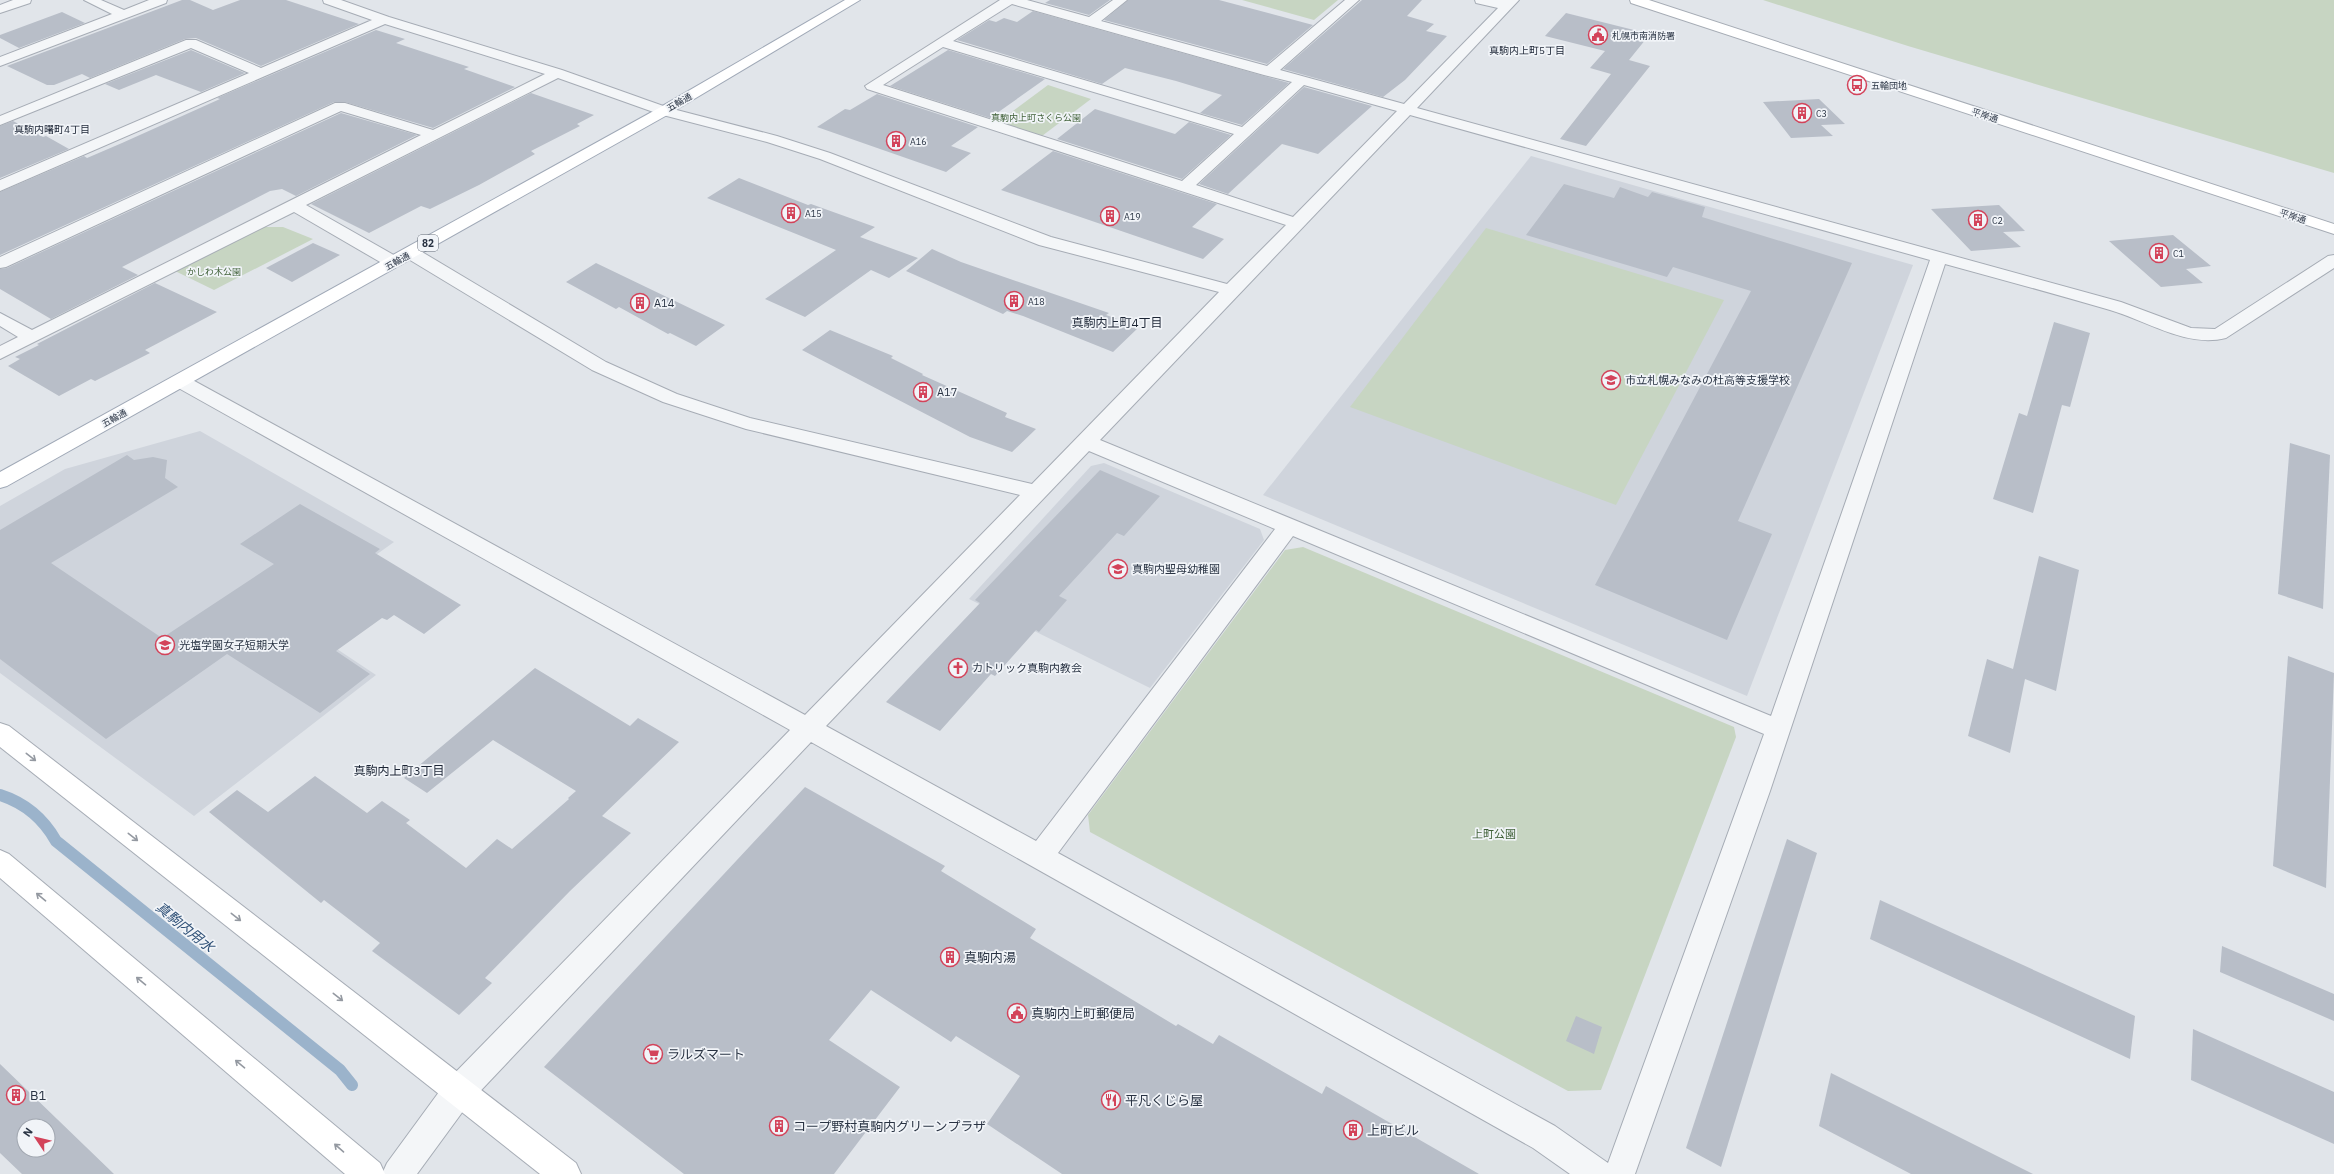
<svg xmlns="http://www.w3.org/2000/svg" width="2334" height="1174" font-family="'IBM Plex Sans','Noto Sans JP',sans-serif">
	<style>
		.built { fill: #cfd4dc }
		.green { fill: #c7d5c2 }
		.lines { fill: none; stroke-linecap: round; stroke-linejoin: round }
		.stream { stroke: #9bb3cb; stroke-width: 12 }
		.building { fill: #b8bec8; fill-rule: evenodd }
		.street-casing { stroke: #a6acb5; stroke-width: 2 }
		.secondary-casing { stroke: #a6acb5; stroke-width: 2 }
		.primary-casing { stroke: #a0a9b7; stroke-width: 2 }
		.street { fill: #f4f6f8; fill-rule: evenodd }
		.secondary { fill: #fff; fill-rule: evenodd }
		.primary { fill: #fff; fill-rule: evenodd }
		.oneway { stroke: #9499a1 }
		.labels { text-anchor: middle; dominant-baseline: central; stroke-width: 3.5; stroke-linejoin: round; paint-order: stroke }
		.far-poi-label { font-size: 9px; fill: #293343; stroke: #f1f4f8; text-anchor: start }
		.far-street-label { font-size: 9px; fill: #293343; stroke: #f1f4f8 }
		.far-park-label { font-size: 9px; fill: #3e5f36; stroke: #f1f4f8 }
		.far-neighbourhood-label { font-size: 10px; fill: #1b2434; stroke: #f1f4f8 }
		.shield { fill: #f1f4f8; stroke: #656d79; stroke-width: 1 }
		.shield-label { font-size: 10px; font-weight: bold; fill: #293343 }
		.poi-label { font-size: 11px; fill: #293343; stroke: #f1f4f8; text-anchor: start }
		.park-label { font-size: 11px; fill: #3e5f36; stroke: #f1f4f8 }
		.neighbourhood-label { font-size: 12px; fill: #1b2434; stroke: #f1f4f8 }
		.near-poi-label { font-size: 13px; fill: #293343; stroke: #f1f4f8; text-anchor: start }
		.near-water-label { font-size: 14px; font-style: italic; fill: #315278; stroke: #f1f4f8 }
	</style>
	<rect width="100%" height="100%" fill="#e1e5ea"/>
	<g class="built">
		<path d="M1531,156L1913,265L1747,696L1263,495Z"/>
		<path d="M200,431L394,542L289,617L376,675L194,816L0,673V506L65,469Z"/>
		<path d="M1104,463L1260,529L1264,540L1150,688L969,599L1091,466Z"/>
	</g>
	<g class="green">
		<path d="M1242,0H1338L1314,20Z"/>
		<path d="M1763,0H2334V173L1908,46Z"/>
		<path d="M1048,85L1091,99L1038,139L994,125Z"/>
		<path d="M264,227H283L313,239L214,290L175,271Z"/>
		<path d="M1486,228L1724,300L1616,505L1350,407Z"/>
		<path d="M1303,547L1734,727L1736,737L1601,1090L1568,1091L1090,832L1088,815L1285,550Z"/>
	</g>
	<g class="lines">
		<path class="stream" d="M0,795C25,803 43,818 56,841L340,1070L352,1085"/>
	</g>
	<g class="building">
		<path d="M182,0H190L213,10L240,0H286L359,24L261,66L196,38L185,39L90,78L82,74L54,85H47L7,66Z"/>
		<path d="M1050,0H1110L1089,15L1045,3Z"/>
		<path d="M1128,0H1219L1313,25L1267,64L1104,20Z"/>
		<path d="M1362,0H1422L1407,16L1434,24L1426,31L1447,36L1405,80L1383,97L1283,69Z"/>
		<path d="M1033,11L1264,76L1289,83L1242,125L1200,113L1222,95L1176,81L1125,68L1102,84L957,40L989,20L996,22L1004,18L1017,22Z"/>
		<path d="M62,12L85,23L19,48L0,38V35Z"/>
		<path d="M1566,13L1650,34L1629,60L1650,66L1586,146L1560,139L1611,74L1590,68L1605,51L1545,36Z"/>
		<path d="M376,30L405,39L396,43L469,67L464,69L515,87L433,128L345,102H334L0,255V192L84,156L87,158L122,143L220,99L217,98Z"/>
		<path d="M191,50L245,73L201,92L156,75L119,90L105,84Z"/>
		<path d="M948,50L1045,79L990,118L890,86Z"/>
		<path d="M1304,87L1372,106L1318,154L1282,144L1228,194L1199,184Z"/>
		<path d="M531,93L594,115L577,124L580,126L531,151L535,154L479,185L430,209L421,206L369,233L311,204Z"/>
		<path d="M877,94L978,127L951,146L971,153L946,172L817,127L845,109L850,110Z"/>
		<path d="M1819,99L1845,124L1821,125L1833,136L1791,138L1763,102Z"/>
		<path d="M1095,109L1175,134L1189,122L1231,135L1182,179L1057,139Z"/>
		<path d="M341,113L417,135L296,196L282,189L270,191L122,267L138,275L51,319L0,289V269L7,268Z"/>
		<path d="M13,121L43,137L46,136L69,149L0,178V126Z"/>
		<path d="M1053,151L1217,204L1192,227L1224,239L1203,259L1001,190Z"/>
		<path d="M739,178L808,205L811,204L875,227L860,237L918,258L889,278L871,270L805,317L765,299L836,250L707,198Z"/>
		<path d="M1564,184L1614,198L1620,187L1648,197L1652,192L1705,207L1702,217L1852,263L1738,521L1772,534L1727,640L1595,585L1751,291L1673,267L1667,277L1526,235Z"/>
		<path d="M1999,205L2025,231L2003,232L2021,247L1971,251L1931,209Z"/>
		<path d="M2173,235L2211,266L2186,269L2203,283L2161,287L2109,241Z"/>
		<path d="M313,243L340,255L292,282L266,268Z"/>
		<path d="M932,249L961,262L1109,313L1106,315L1139,327L1113,352L1023,316L1007,311L1003,314L906,271Z"/>
		<path d="M596,263L725,325L696,346L670,333L668,334L619,307L616,309L566,282Z"/>
		<path d="M155,283L217,312L145,350L150,353L95,381L91,379L59,396L8,366L20,359L15,357L39,345L37,344Z"/>
		<path d="M2054,322L2090,333L2070,407L2062,405L2033,513L1993,499L2019,413L2027,416Z"/>
		<path d="M830,330L893,356L891,358L923,374L922,375L1007,413L1005,417L1036,429L1012,452L970,437L802,350Z"/>
		<path d="M2290,443L2330,455L2323,609L2278,594Z"/>
		<path d="M127,455L134,460L153,457L167,460L165,478L178,487L51,563L162,638L274,564L240,544L300,504L380,549L375,553L461,605L424,634L394,615L387,620L382,618L336,651L370,674L320,713L227,654L106,739L0,659V530Z"/>
		<path d="M1100,470L1160,496L1124,536L1117,533L1059,596L1067,600L1039,632L1036,630L995,676L991,674L940,731L886,702L980,603L975,600Z"/>
		<path d="M2039,556L2079,570L2056,691L2025,679L2010,753L1968,736L1987,659L2013,669Z"/>
		<path d="M2288,656L2334,673L2326,888L2273,866Z"/>
		<path d="M535,668L630,726L638,718L679,742L602,816L631,833L570,891L485,978L492,983L459,1015L372,951L380,943L324,900L321,903L209,812L237,790L268,812L315,776L367,813L382,801L410,820L406,823L466,868L497,839L512,849L569,799L568,798L576,791L493,740L427,793L404,778Z"/>
		<path d="M805,787L945,866L941,871L1036,929L1030,938L1176,1026L1178,1024L1213,1044L1219,1035L1322,1094L1326,1086L1479,1174H1062L987,1124L1020,1076L956,1036L951,1042L871,990L829,1040L900,1087L834,1174H684L544,1067Z"/>
		<path d="M1787,839L1817,853L1721,1167L1686,1148Z"/>
		<path d="M1880,900L2135,1016L2130,1059L1870,939Z"/>
		<path d="M2222,946L2334,994V1021L2220,972Z"/>
		<path d="M1576,1016L1602,1027L1594,1054L1566,1041Z"/>
		<path d="M2193,1029L2334,1092V1144L2191,1080Z"/>
		<path d="M0,1064L114,1174H22L0,1153ZM24,1126H48V1150H24Z"/>
		<path d="M1831,1073L2033,1174H1911L1819,1126Z"/>
	</g>
	<g class="lines">
		<defs>
			<g id="street">
				<path d="M13,0H31L30,3L0,13V5Z"/>
				<path d="M84,0H101L124,10L149,0H167L166,3L0,66V57L112,14Z"/>
				<path d="M323,0H341L389,17L562,70L669,108L777,136L830,153L1051,237L1227,284L1286,225L867,89L865,86L1000,0H1027L1089,17L1113,0H1127L1101,21L1267,66L1345,0H1359L1280,70L1404,104L1498,8L1476,3L1475,0H1519L1417,108L2121,302L2191,328L2215,329L2328,256L2334,255V268L2226,338C2186,348 2148,321 2110,310C2055,294 2000,279 1945,264L1770,791L1635,1174H1570L1533,1148L811,742L469,1103L417,1174H382L387,1163L447,1081L790,730L173,385L171,381L173,377L180,375L187,377L805,715L1020,495L746,429L663,402L592,370L405,257L403,253L405,249H417L606,362L677,394L750,418L1032,484L1219,292L1039,245L820,159L767,142L659,114L558,78L306,205L399,258L401,262L399,266H387L294,212L0,359V346L18,337L0,326V313L32,330L421,135L341,111L6,267L0,268V257L335,103H345L433,130L545,74L385,24L0,191V180L249,73L191,48L0,125V116L186,40H196L261,68L372,20L324,3ZM1012,4L1264,75L1292,82L1242,127L953,41ZM943,47L1234,134L1182,181L883,85ZM1304,85L1397,111L1293,217L1196,185ZM1410,115L1930,260L1771,716L1100,440ZM1089,451L1275,529L1036,841L826,726ZM1293,536L1764,734L1608,1163L1555,1126L1058,853Z"/>
			</g>
			<g id="secondary">
				<path d="M1630,0H1649L2334,224V234L1631,3Z"/>
				<path d="M0,723L9,726L576,1163L581,1174H540L0,747Z"/>
				<path d="M0,850L9,854L380,1163L385,1174H345L0,878Z"/>
			</g>
			<path id="primary" d="M845,0H860L669,114L7,486L0,488V472L659,108Z"/>
		</defs>
		<use href="#street" class="street-casing"/>
		<use href="#secondary" class="secondary-casing"/>
		<use href="#primary" class="primary-casing"/>
		<use href="#street" class="street"/>
		<use href="#secondary" class="secondary"/>
		<use href="#primary" class="primary"/>
	</g>
	<defs><path id="oneway-shaft" d="M-6 0H5M1.5-3L5.5 0L1.5 3" fill="none" stroke-width="1.6" stroke-linecap="round" stroke-linejoin="round"/></defs>
	<g class="oneway">
		<use href="#oneway-shaft" transform="translate(31 757) rotate(38)"/>
		<use href="#oneway-shaft" transform="translate(133 837) rotate(38)"/>
		<use href="#oneway-shaft" transform="translate(41 897) rotate(-140)"/>
		<use href="#oneway-shaft" transform="translate(236 917) rotate(38)"/>
		<use href="#oneway-shaft" transform="translate(141 981) rotate(-140)"/>
		<use href="#oneway-shaft" transform="translate(338 997) rotate(38)"/>
		<use href="#oneway-shaft" transform="translate(240 1064) rotate(-140)"/>
		<use href="#oneway-shaft" transform="translate(339 1148) rotate(-139)"/>
	</g>
	<defs>
		<symbol id="civic-ring" viewBox="-11 -11 22 22"><circle r="9.5" fill="#f1f4f8" stroke="#d3435a" stroke-width="1.5"/><path d="M-.6-6.5H3V-4.5H.6V-3L4-1V1h2V6H-6V1h2V-1L-.6-3ZM-1.2 2.5V6h2.4V2.5Z" fill="#d3435a"/></symbol>
		<symbol id="bus-ring" viewBox="-11 -11 22 22"><circle r="9.5" fill="#f1f4f8" stroke="#d3435a" stroke-width="1.5"/><path d="M-5-6H5V4H4V6H2V4H-2V6H-4V4H-5ZM-3.5-4V0h7V-4ZM-3.5 1.2v1.5H-2V1.2ZM2 1.2v1.5H3.5V1.2Z" fill="#d3435a"/></symbol>
		<symbol id="building-ring" viewBox="-11 -11 22 22"><circle r="9.5" fill="#f1f4f8" stroke="#d3435a" stroke-width="1.5"/><path d="M-4-6H4V6H1V3H-1V6H-4ZM-2.5-4.3h1.7v1.8h-1.7ZM.8-4.3h1.7v1.8H.8ZM-2.5-1h1.7V.8h-1.7ZM.8-1h1.7V.8H.8Z" fill="#d3435a"/></symbol>
		<symbol id="school-ring" viewBox="-11 -11 22 22"><circle r="9.5" fill="#f1f4f8" stroke="#d3435a" stroke-width="1.5"/><path d="M0-5L7-2L0 1L-7-2ZM-4 1L0 2.5L4 1V4Q0 6-4 4Z" fill="#d3435a"/></symbol>
		<symbol id="university-ring" viewBox="-11 -11 22 22"><circle r="9.5" fill="#f1f4f8" stroke="#d3435a" stroke-width="1.5"/><path d="M0-5L7-2L0 1L-7-2ZM-4 1L0 2.5L4 1V4Q0 6-4 4Z" fill="#d3435a"/></symbol>
		<symbol id="church-ring" viewBox="-11 -11 22 22"><circle r="9.5" fill="#f1f4f8" stroke="#d3435a" stroke-width="1.5"/><path d="M-1.2-6h2.4v3.5h3.3v2.4h-3.3V6h-2.4V-.1h-3.3v-2.4h3.3Z" fill="#d3435a"/></symbol>
		<symbol id="supermarket-ring" viewBox="-11 -11 22 22"><circle r="9.5" fill="#f1f4f8" stroke="#d3435a" stroke-width="1.5"/><path d="M-6-5.5h2.5l.6 2H6L4.5 2H-2.5L-4.4-4H-6ZM-1.5 3.2a1.3 1.3 0 1 0 .1 0ZM3 3.2a1.3 1.3 0 1 0 .1 0Z" fill="#d3435a"/></symbol>
		<symbol id="restaurant-ring" viewBox="-11 -11 22 22"><circle r="9.5" fill="#f1f4f8" stroke="#d3435a" stroke-width="1.5"/><path d="M-5-6h1v4h1v-4h1v4h1v-4h1v5L-1.5 .5V6h-2V.5L-5-1ZM5-6V6H3V1.5H1.5Q1.5-4 5-6Z" fill="#d3435a"/></symbol>
	</defs>
	<g fill-rule="evenodd">
		<use href="#civic-ring" x="1587" y="24" width="22" height="22"/>
		<use href="#bus-ring" x="1846" y="74" width="22" height="22"/>
		<use href="#building-ring" x="1791" y="102" width="22" height="22"/>
		<use href="#building-ring" x="885" y="130" width="22" height="22"/>
		<use href="#building-ring" x="780" y="202" width="22" height="22"/>
		<use href="#building-ring" x="1099" y="205" width="22" height="22"/>
		<use href="#building-ring" x="1967" y="209" width="22" height="22"/>
		<use href="#building-ring" x="2148" y="242" width="22" height="22"/>
		<use href="#building-ring" x="1003" y="290" width="22" height="22"/>
		<use href="#building-ring" x="629" y="292" width="22" height="22"/>
		<use href="#school-ring" x="1600" y="369" width="22" height="22"/>
		<use href="#building-ring" x="912" y="381" width="22" height="22"/>
		<use href="#school-ring" x="1107" y="558" width="22" height="22"/>
		<use href="#university-ring" x="154" y="634" width="22" height="22"/>
		<use href="#church-ring" x="947" y="657" width="22" height="22"/>
		<use href="#building-ring" x="939" y="946" width="22" height="22"/>
		<use href="#civic-ring" x="1006" y="1002" width="22" height="22"/>
		<use href="#supermarket-ring" x="642" y="1043" width="22" height="22"/>
		<use href="#building-ring" x="5" y="1084" width="22" height="22"/>
		<use href="#restaurant-ring" x="1100" y="1089" width="22" height="22"/>
		<use href="#building-ring" x="768" y="1115" width="22" height="22"/>
		<use href="#building-ring" x="1342" y="1119" width="22" height="22"/>
	</g>
	<g class="labels">
		<g class="far-poi-label">
			<text x="1612" y="35">札幌市南消防署</text>
			<text x="1871" y="85">五輪団地</text>
			<text x="1816" y="113">C3</text>
			<text x="910" y="141">A16</text>
			<text x="805" y="213">A15</text>
			<text x="1124" y="216">A19</text>
			<text x="1992" y="220">C2</text>
			<text x="2173" y="253">C1</text>
			<text x="1028" y="301">A18</text>
		</g>
		<g class="far-street-label">
			<text transform="translate(679 102) rotate(-30)">五輪通</text>
			<text transform="translate(1985 115) rotate(18)">平岸通</text>
			<text transform="translate(2293 216) rotate(18)">平岸通</text>
			<text transform="translate(397 261) rotate(-29)">五輪通</text>
			<text transform="translate(114 418) rotate(-29)">五輪通</text>
		</g>
		<g class="far-park-label">
			<text x="1036" y="117">真駒内上町さくら公園</text>
			<text x="214" y="271">かしわ木公園</text>
		</g>
		<g class="far-neighbourhood-label">
			<text x="1527" y="50">真駒内上町5丁目</text>
			<text x="52" y="129">真駒内曙町4丁目</text>
		</g>
		<rect class="shield" x="418" y="235" width="20" height="16" rx="3"/>
		<g class="shield-label">
			<text x="428" y="243">82</text>
		</g>
		<g class="poi-label">
			<text x="654" y="303">A14</text>
			<text x="1625" y="380">市立札幌みなみの杜高等支援学校</text>
			<text x="937" y="392">A17</text>
			<text x="1132" y="569">真駒内聖母幼稚園</text>
			<text x="179" y="645">光塩学園女子短期大学</text>
			<text x="972" y="668">カトリック真駒内教会</text>
		</g>
		<g class="park-label">
			<text x="1494" y="834">上町公園</text>
		</g>
		<g class="neighbourhood-label">
			<text x="1117" y="322">真駒内上町4丁目</text>
			<text x="399" y="770">真駒内上町3丁目</text>
		</g>
		<g class="near-poi-label">
			<text x="964" y="957">真駒内湯</text>
			<text x="1031" y="1013">真駒内上町郵便局</text>
			<text x="667" y="1054">ラルズマート</text>
			<text x="30" y="1095">B1</text>
			<text x="1125" y="1100">平凡くじら屋</text>
			<text x="793" y="1126">コープ野村真駒内グリーンプラザ</text>
			<text x="1367" y="1130">上町ビル</text>
		</g>
		<g class="near-water-label">
			<text transform="translate(185 927) rotate(39)">真駒内用水</text>
		</g>
	</g>
	<g transform="translate(36 1138) rotate(305)"><circle r="19" fill="#f1f4f8" stroke="#a1a7b0"/>
	<path d="M0-3L7 15L0 10L-7 15Z" fill="#d3435a"/>
	<text y="-6" font-size="11" font-weight="bold" text-anchor="middle" fill="#293343">N</text>
	</g>
</svg>
